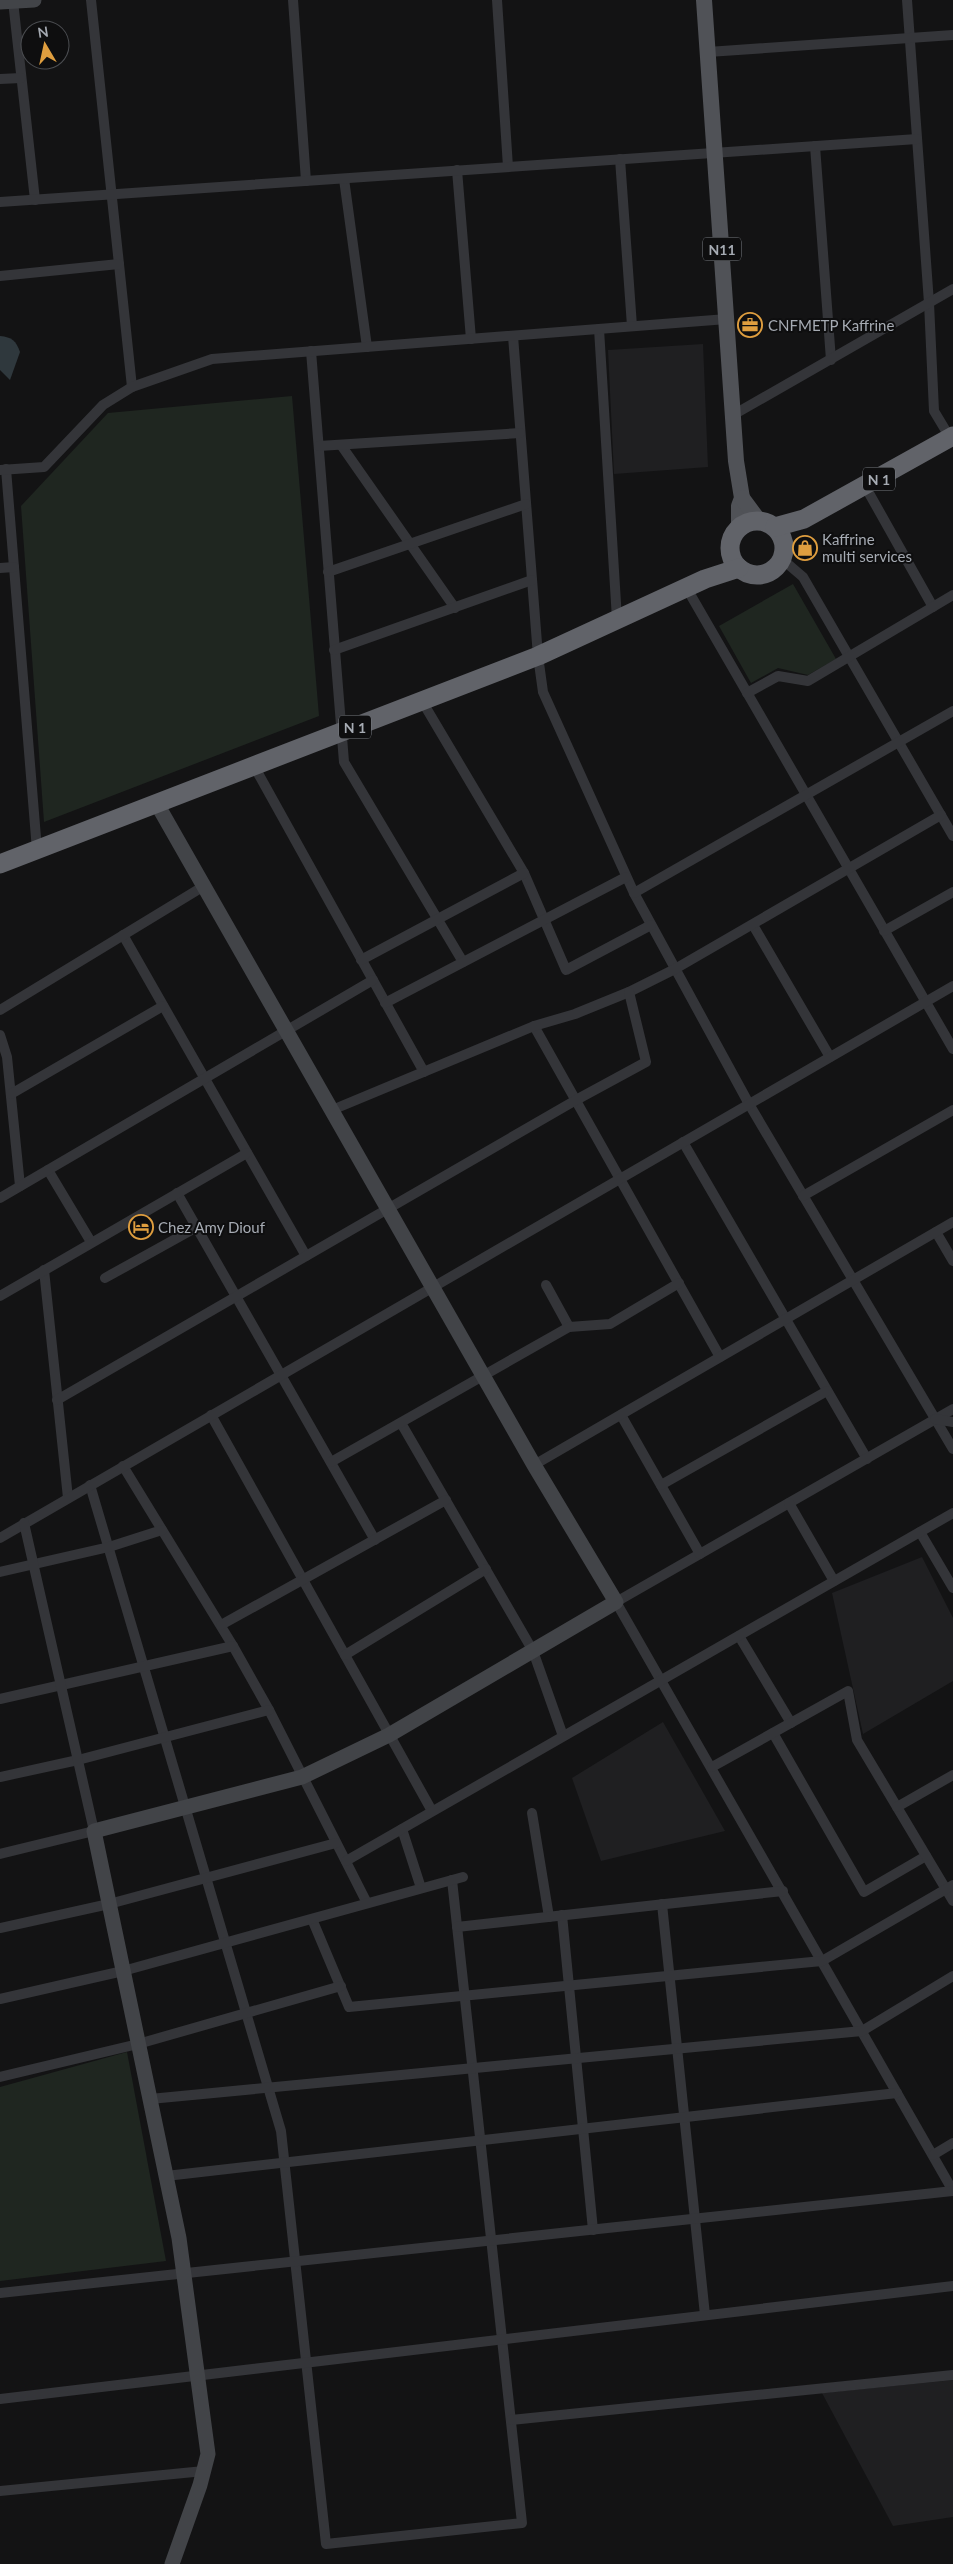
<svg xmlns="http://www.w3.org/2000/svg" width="953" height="2564" font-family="Lato,sans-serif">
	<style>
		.built { fill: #1f1f21 }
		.green { fill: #1f2620 }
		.water { fill: #2f383d }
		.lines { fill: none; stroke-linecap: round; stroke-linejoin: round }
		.street { stroke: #343539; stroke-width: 10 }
		.secondary { stroke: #424448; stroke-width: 15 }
		.primary { stroke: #505257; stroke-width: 16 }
		.highway { stroke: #616369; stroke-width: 19 }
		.labels { text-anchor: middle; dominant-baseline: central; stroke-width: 4; stroke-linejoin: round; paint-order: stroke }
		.shield { fill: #0e0e0f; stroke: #787c82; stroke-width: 1 }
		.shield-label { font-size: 14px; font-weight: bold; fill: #a6abb3 }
		.poi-label { font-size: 15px; fill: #a6abb3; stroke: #0e0e0f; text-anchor: start }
	</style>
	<rect width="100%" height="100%" fill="#131314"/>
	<g class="built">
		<path d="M703,344L708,467L614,474L608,350Z"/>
		<path d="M922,1557L953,1618V1681L863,1734L832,1593Z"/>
		<path d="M663,1722L725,1831L601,1861L572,1778Z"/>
		<path d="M953,2380V2517L893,2526L822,2393Z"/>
	</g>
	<g class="green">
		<path d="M292,396L319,716L44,822L21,506L108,413Z"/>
		<path d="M793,584L836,659L808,675L778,668L751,683L719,626Z"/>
		<path d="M127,2052L166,2261L0,2281V2087Z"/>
	</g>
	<path class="water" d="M0,336C12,337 16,341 20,352L10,380L0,370Z"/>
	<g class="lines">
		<g class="street">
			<path d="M91,0L132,387"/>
			<path d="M293,0L306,181"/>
			<path d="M497,0L508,167"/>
			<path d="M907,0L929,303L934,411L952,441"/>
			<path d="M13,1L35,200"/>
			<path d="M708,52L953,35"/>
			<path d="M0,79L21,78"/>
			<path d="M815,146L831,360"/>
			<path d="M620,159L632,326"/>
			<path d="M457,170L471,339"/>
			<path d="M344,179L367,347"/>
			<path d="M0,202L917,139"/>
			<path d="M0,276L119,264"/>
			<path d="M599,329L617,619"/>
			<path d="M513,336L538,656L543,692L634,893L749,1104L953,1449"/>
			<path d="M311,351L344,762L463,962"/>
			<path d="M733,415L953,289"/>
			<path d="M341,445L455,608"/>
			<path d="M319,446L520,433"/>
			<path d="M6,469L37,850"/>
			<path d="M0,470L44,467L103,405L132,387L212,359L727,319"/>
			<path d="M865,486L933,607"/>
			<path d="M782,559L803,577L953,836"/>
			<path d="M0,568L14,567"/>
			<path d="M328,572L526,504"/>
			<path d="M686,587L953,1049"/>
			<path d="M334,650L532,580"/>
			<path d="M747,693L778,676L808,681L953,595"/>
			<path d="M422,701L524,873L566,970L651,925"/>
			<path d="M254,766L424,1072"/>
			<path d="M634,893L953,711"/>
			<path d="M753,925L830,1057"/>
			<path d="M884,931L953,892"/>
			<path d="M123,935L306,1256"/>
			<path d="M361,960L524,873"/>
			<path d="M385,1003L626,877"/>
			<path d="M0,1010L204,886"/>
			<path d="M534,1026L720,1357"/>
			<path d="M0,1035L7,1057L20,1186"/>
			<path d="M11,1094L163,1006"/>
			<path d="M332,1110L534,1026L575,1014L629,992L675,969L941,815"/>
			<path d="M683,1142L867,1459"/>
			<path d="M48,1170L91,1242"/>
			<path d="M177,1193L375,1540"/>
			<path d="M803,1196L953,1110"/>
			<path d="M0,1198L373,980"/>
			<path d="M936,1232L953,1261"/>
			<path d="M44,1270L68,1498"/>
			<path d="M105,1278L197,1227"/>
			<path d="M546,1285L569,1327"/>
			<path d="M0,1296L247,1153"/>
			<path d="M57,1400L576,1100L646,1062L629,992"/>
			<path d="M953,1409L616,1602L953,2191"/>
			<path d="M211,1415L432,1811"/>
			<path d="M621,1415L700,1554"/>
			<path d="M935,1419L953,1422"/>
			<path d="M401,1423L533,1651L563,1736"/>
			<path d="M331,1462L569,1327L610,1324L679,1283"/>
			<path d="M534,1465L953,1222"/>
			<path d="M123,1466L233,1646L269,1710L367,1903"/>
			<path d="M90,1485L281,2131L326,2544L522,2523L452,1880"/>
			<path d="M661,1485L827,1391"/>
			<path d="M789,1503L834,1581"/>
			<path d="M920,1532L953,1588"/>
			<path d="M0,1538L953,986"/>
			<path d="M0,1572L109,1547L162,1530"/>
			<path d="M221,1625L446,1500"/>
			<path d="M739,1636L791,1723"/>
			<path d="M345,1655L486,1569"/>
			<path d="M0,1699L233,1646"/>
			<path d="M773,1733L864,1892L926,1856"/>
			<path d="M712,1767L848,1691L857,1740L953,1901"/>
			<path d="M0,1777L78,1760L269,1710"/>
			<path d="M897,1807L953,1775"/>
			<path d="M532,1813L549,1917"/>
			<path d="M402,1829L421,1888"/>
			<path d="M0,1854L94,1831L24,1523"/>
			<path d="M346,1861L953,1513"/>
			<path d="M662,1904L705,2315"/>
			<path d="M562,1915L593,2230"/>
			<path d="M312,1919L349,2007L822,1961L953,1885"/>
			<path d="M457,1927L783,1891"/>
			<path d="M0,1928L109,1904L336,1843"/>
			<path d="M0,1999L123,1971L463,1877"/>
			<path d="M0,2077L138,2044L341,1986"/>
			<path d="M150,2099L862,2031L953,1976"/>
			<path d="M933,2155L953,2143"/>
			<path d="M166,2176L897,2093"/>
			<path d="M0,2293L953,2191"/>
			<path d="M0,2399L953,2286"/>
			<path d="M511,2420L953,2375"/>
			<path d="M0,2491L204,2471"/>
		</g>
		<g class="secondary">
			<path d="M0,2L34,0"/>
			<path d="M157,804L534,1465L616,1602L389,1735L302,1777L94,1831L179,2238L208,2454L200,2485L172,2564"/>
		</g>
		<g class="primary">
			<path d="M704,0L736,461L742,498L739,506V528"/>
			<path d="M742,498L759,521"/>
		</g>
		<g class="highway">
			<circle cx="757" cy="548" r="27"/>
			<path d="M775,527L804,519L953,436"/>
			<path d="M0,864L538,656L705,579L739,568"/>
		</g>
	</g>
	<defs>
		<symbol id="office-ring" viewBox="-11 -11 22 22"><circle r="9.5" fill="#0e0e0f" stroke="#df9e3f" stroke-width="1.5"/><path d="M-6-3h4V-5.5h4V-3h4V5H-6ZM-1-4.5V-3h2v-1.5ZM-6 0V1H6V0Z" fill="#df9e3f"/></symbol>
		<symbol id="shop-ring" viewBox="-11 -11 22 22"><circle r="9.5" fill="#0e0e0f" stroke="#df9e3f" stroke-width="1.5"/><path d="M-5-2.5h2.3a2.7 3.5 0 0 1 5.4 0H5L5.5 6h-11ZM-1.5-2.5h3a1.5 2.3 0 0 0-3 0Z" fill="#df9e3f"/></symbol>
		<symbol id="hotel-ring" viewBox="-11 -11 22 22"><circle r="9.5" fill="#0e0e0f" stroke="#df9e3f" stroke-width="1.5"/><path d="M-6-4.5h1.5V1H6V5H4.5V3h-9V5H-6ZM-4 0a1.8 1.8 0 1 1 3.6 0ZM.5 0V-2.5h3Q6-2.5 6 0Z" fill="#df9e3f"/></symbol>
	</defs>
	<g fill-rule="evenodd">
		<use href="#office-ring" x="736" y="311" width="28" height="28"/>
		<use href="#shop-ring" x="791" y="534" width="28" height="28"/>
		<use href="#hotel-ring" x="127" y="1213" width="28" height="28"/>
	</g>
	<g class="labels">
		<g class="shield">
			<rect x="703" y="237.5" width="38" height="23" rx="4"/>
			<rect x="863" y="467.5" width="32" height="23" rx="4"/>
			<rect x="339" y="715.5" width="32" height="23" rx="4"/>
		</g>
		<g class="shield-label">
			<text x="722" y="249">N11</text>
			<text x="879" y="479">N 1</text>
			<text x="355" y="727">N 1</text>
		</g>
		<g class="poi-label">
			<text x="768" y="325">CNFMETP Kaffrine</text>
			<text x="822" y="539">Kaffrine<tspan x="822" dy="17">multi services</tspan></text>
			<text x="158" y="1227">Chez Amy Diouf</text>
		</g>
	</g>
	<g transform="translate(45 45) rotate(351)"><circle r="24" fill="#0e0e0f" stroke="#4b4d51"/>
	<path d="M0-4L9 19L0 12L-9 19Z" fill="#df9e3f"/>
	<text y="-8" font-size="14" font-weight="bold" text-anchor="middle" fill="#a6abb3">N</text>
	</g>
</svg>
